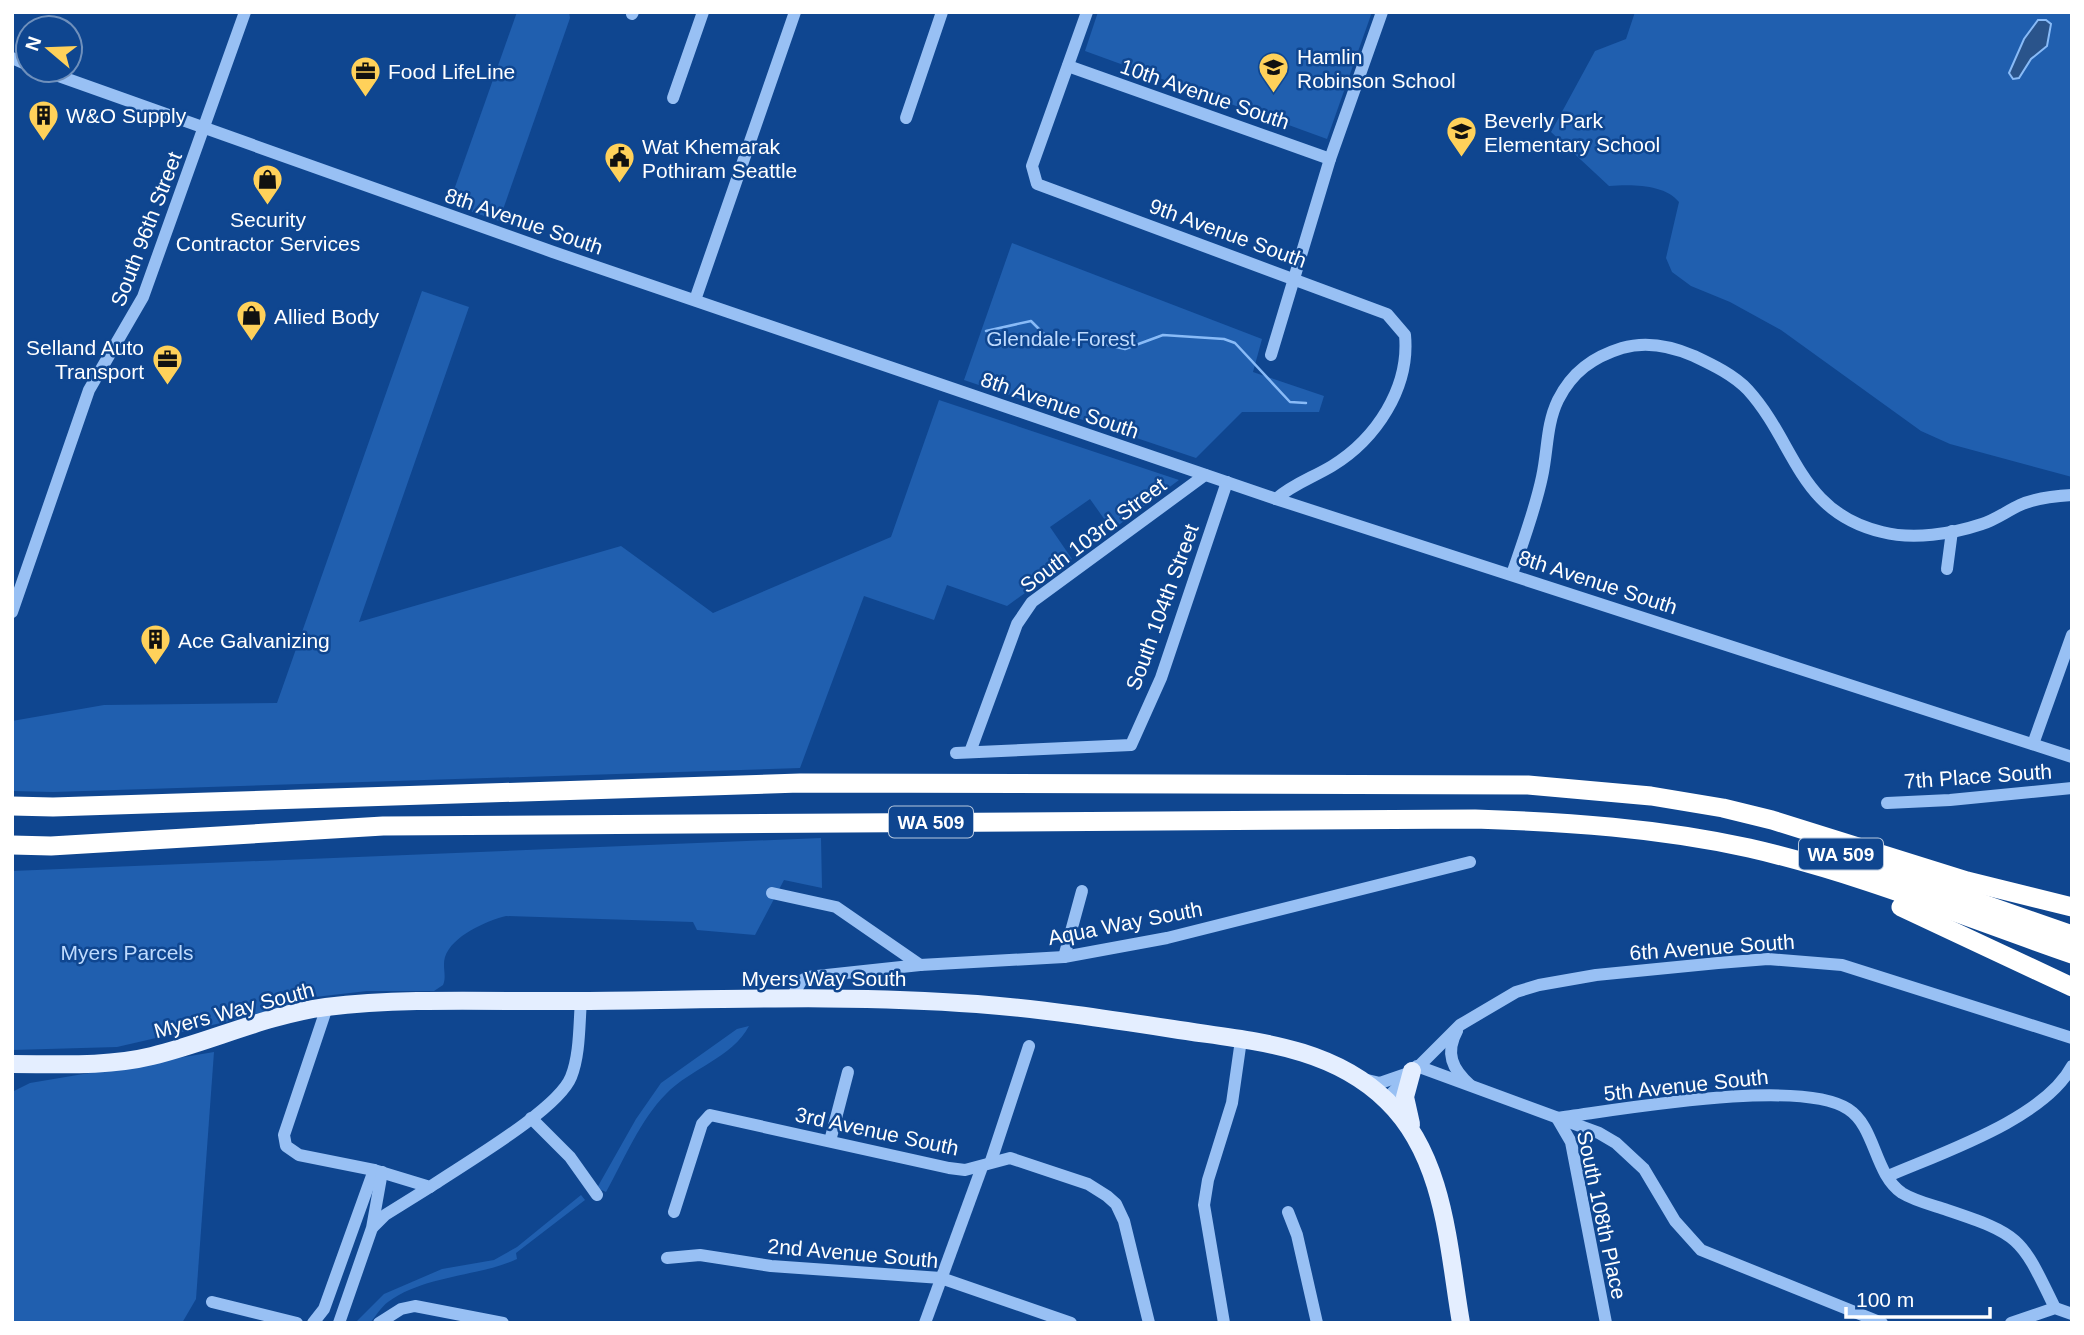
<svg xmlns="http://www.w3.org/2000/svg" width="2084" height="1335" font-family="Helvetica,sans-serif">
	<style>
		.green { fill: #205faf }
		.water { fill: #2a548b; stroke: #89bbf7; stroke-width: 2 }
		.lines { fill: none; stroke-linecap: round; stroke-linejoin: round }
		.stream { stroke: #89bbf7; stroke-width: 2.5 }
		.minor { stroke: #98c0f4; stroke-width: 12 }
		.major { stroke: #e4eeff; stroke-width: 18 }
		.highway { stroke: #fff; stroke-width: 19 }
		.labels { text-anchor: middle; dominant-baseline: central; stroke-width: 5; stroke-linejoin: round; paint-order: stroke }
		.shield { fill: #0f4690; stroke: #b7c8de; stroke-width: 2 }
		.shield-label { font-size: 19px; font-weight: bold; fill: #fff }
		.poi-label { font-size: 21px; fill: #fff; stroke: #0f4690; text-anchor: start }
		.street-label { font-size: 21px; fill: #fff; stroke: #0f4690 }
		.park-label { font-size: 21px; fill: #bfdbfe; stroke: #0f4690 }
	</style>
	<rect width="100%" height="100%" fill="#0f4690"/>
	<g class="green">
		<path d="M517,12H569L570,18L499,221L449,204Z"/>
		<path d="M1098,12H1372L1327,139L1085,51Z"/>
		<path d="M1635,12H2072V477L1950,444L1921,431L1781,330L1730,302L1691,286L1672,272L1666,258L1679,202C1665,184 1631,184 1609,186L1551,132L1595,51L1626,39Z"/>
		<path d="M1012,243L1262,339L1253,372L1324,396L1319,412H1242L1196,458L964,380Z"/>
		<path d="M422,291L469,307L359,622L621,546L713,613L891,537L939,400L1179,480L1112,530L1090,499L1050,527L1072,559L1007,606L947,585L934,620L864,596L800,768L53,792L12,791V721L104,705L277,703Z"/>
		<path d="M821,838L822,888L784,880L755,935L697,930L693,922L506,916C486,921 452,936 445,957C442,967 447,976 443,985L434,991H367L315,997L247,1017L117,1047L12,1050V871Z"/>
		<path d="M749,1026C732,1058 691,1068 666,1094C640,1120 624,1160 606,1192L597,1188L636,1119L661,1083L737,1029Z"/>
		<path d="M214,1052L196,1299L182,1323H12V1092L30,1083Z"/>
		<path d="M581,1195L585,1200L516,1253L517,1259C477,1277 425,1275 388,1302C381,1307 376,1316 370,1323H355L384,1294L442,1269L494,1260L517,1247Z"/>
	</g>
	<path class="water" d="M2038,20H2046L2051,24L2047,46L2031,59L2019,78L2013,79L2009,73L2024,39Z"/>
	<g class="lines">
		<path class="stream" d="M986,331L1031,321L1047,337L1060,341L1082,339L1125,349L1163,335L1224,339L1235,343L1290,402L1306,403"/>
		<g class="minor">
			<path d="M1087,12L1032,166L1037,184L1387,314L1405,335C1410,388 1376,439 1332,466C1312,478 1293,484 1276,499"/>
			<path d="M632,14L633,12"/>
			<path d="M12,58L28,65"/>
			<path d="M1068,66L1330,159"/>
			<path d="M42,70L553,252L1276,499L2072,757"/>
			<path d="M673,98L703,12"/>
			<path d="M906,118L942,12"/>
			<path d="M695,300L795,12"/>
			<path d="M1271,355L1330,159L1382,12"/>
			<path d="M1947,569L1952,531"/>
			<path d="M1512,574C1523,542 1535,510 1542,477C1548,450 1546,425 1558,400C1572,372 1593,357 1622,348C1646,341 1671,346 1694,356C1713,365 1734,375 1748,390C1796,443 1798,512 1882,532C1913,540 1952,534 1982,524C1995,520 2007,511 2020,505C2035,498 2055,496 2072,495"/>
			<path d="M12,612L89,390L143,297L245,12"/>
			<path d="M2033,744L2072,635"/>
			<path d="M970,752L1017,624L1032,602L1205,475"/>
			<path d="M956,753L1131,745L1161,678L1227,482"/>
			<path d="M1887,803L1950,800L2072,788"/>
			<path d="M772,893L836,907L920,965"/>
			<path d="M1064,957L1082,891"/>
			<path d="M791,999L801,981L808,977L920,965L1064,957L1167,938L1470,862"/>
			<path d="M327,1007L284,1135L286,1146L299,1155L374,1170L430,1187C462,1165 558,1110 571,1077C580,1055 579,1025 581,1001"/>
			<path d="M1457,1031C1445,1053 1452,1069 1470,1085"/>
			<path d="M1417,1066L1599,1133L1616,1143L1644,1169L1675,1221L1701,1250L1882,1323"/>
			<path d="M1363,1079L1380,1083L1406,1074"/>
			<path d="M1386,1099L1460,1025L1516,992L1539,985L1596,975L1718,963L1768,959L1842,965L2072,1038"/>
			<path d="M531,1118L570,1157L597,1195"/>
			<path d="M830,1141L848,1072"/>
			<path d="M991,1161L1029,1046"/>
			<path d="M1888,1176C1941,1153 2044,1119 2072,1066"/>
			<path d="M674,1212L702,1124L710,1115L949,1168L965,1170L1010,1158L1088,1184L1107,1196L1116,1204L1124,1221L1149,1323"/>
			<path d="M1288,1212L1297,1235L1317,1323"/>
			<path d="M373,1227L385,1215L430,1187"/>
			<path d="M667,1258L700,1255L771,1266L941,1278L1071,1323"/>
			<path d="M212,1302L297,1323"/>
			<path d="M313,1323L324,1309L374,1170"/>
			<path d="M339,1323L372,1228L382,1172"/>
			<path d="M379,1323L401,1309L415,1306L503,1323"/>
			<path d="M925,1323L982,1167"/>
			<path d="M1224,1323L1204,1205L1208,1180L1232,1103L1241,1040"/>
			<path d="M1606,1323L1571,1142L1557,1118C1619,1110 1799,1077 1848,1109C1876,1127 1874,1174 1902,1193C1915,1201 1932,1205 1947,1210C2022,1235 2021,1238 2055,1308"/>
			<path d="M2011,1323L2055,1308L2072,1314"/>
		</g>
		<g class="major">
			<path d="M12,1064C58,1064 107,1067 152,1056C210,1042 266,1015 326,1007C409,997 498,1002 581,1001C713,1000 845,994 977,1004C1042,1009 1108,1019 1173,1029C1248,1041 1329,1044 1387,1101C1445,1157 1448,1247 1461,1323"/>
			<path d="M1411,1124L1405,1097L1412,1071"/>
		</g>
		<g class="highway">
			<path d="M12,806L53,807L800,783L1528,785L1651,796L1723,808L1772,820L1967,881L2072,907"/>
			<path d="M12,845L51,846L383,826L1475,819C1567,822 1658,828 1749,848C1859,873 1965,917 2072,954"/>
			<path d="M1846,856L2072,935"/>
			<path d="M1901,907L2072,987"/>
		</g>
	</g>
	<defs>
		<symbol id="school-pin" viewBox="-11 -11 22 30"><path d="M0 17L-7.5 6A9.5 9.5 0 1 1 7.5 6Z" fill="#ffd15a" stroke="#0f4690"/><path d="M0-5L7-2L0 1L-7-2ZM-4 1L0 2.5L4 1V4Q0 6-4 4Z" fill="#111"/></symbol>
		<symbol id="office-pin" viewBox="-11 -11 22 30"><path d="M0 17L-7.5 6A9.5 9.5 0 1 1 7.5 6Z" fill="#ffd15a" stroke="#0f4690"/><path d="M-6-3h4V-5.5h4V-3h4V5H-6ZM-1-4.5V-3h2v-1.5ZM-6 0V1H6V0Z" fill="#111"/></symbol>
		<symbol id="building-pin" viewBox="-11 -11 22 30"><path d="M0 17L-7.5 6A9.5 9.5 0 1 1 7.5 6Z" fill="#ffd15a" stroke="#0f4690"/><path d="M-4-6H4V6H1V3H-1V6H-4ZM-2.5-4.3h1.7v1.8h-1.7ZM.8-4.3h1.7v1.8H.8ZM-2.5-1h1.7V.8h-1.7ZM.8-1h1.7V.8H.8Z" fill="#111"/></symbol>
		<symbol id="civic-pin" viewBox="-11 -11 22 30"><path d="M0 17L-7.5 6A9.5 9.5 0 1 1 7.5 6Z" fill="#ffd15a" stroke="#0f4690"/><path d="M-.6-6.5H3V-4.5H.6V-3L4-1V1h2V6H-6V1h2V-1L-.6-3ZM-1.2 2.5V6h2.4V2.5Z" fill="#111"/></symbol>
		<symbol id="shop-pin" viewBox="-11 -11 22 30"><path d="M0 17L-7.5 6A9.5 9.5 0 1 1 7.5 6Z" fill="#ffd15a" stroke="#0f4690"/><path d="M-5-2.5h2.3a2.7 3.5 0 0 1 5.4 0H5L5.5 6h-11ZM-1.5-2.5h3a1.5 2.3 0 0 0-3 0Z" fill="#111"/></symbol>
	</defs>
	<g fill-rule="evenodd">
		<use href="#school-pin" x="1256" y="50" width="35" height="47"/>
		<use href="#office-pin" x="348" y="54" width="35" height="47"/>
		<use href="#building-pin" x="26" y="98" width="35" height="47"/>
		<use href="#school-pin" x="1444" y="114" width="35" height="47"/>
		<use href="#civic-pin" x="602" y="140" width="35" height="47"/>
		<use href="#shop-pin" x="250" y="162" width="35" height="47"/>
		<use href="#shop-pin" x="234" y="298" width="35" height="47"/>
		<use href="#office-pin" x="150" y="342" width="35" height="47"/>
		<use href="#building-pin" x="138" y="622" width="35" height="47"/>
	</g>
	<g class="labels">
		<g class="shield">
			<rect x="889" y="806.5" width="84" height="31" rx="5"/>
			<rect x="1799" y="838.5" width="84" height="31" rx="5"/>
		</g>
		<g class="shield-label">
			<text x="931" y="822">WA 509</text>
			<text x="1841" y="854">WA 509</text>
		</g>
		<g class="poi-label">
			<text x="1297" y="56">Hamlin<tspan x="1297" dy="24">Robinson School</tspan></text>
			<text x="388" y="71">Food LifeLine</text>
			<text x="66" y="115">W&amp;O Supply</text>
			<text x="1484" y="120">Beverly Park<tspan x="1484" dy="24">Elementary School</tspan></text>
			<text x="642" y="146">Wat Khemarak<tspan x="642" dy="24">Pothiram Seattle</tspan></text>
			<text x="268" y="219" text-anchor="middle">Security<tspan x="268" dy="24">Contractor Services</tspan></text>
			<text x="274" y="316">Allied Body</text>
			<text x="144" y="347" text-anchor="end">Selland Auto<tspan x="144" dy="24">Transport</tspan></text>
			<text x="178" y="640">Ace Galvanizing</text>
		</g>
		<g class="street-label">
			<text transform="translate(1205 94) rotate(19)">10th Avenue South</text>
			<text transform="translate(524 221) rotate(19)">8th Avenue South</text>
			<text transform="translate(146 229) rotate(-69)">South 96th Street</text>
			<text transform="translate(1228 233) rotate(20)">9th Avenue South</text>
			<text transform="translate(1060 405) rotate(19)">8th Avenue South</text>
			<text transform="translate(1093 535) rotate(-37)">South 103rd Street</text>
			<text transform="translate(1598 582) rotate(18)">8th Avenue South</text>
			<text transform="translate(1162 607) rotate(-70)">South 104th Street</text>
			<text transform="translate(1978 776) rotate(-4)">7th Place South</text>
			<text transform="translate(1125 923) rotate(-11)">Aqua Way South</text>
			<text transform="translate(1712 947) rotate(-4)">6th Avenue South</text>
			<text x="824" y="978">Myers Way South</text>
			<text transform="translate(234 1010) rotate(-15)">Myers Way South</text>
			<text transform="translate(1686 1085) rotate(-6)">5th Avenue South</text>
			<text transform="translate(877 1131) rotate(12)">3rd Avenue South</text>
			<text transform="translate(1602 1215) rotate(78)">South 108th Place</text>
			<text transform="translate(853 1253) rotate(5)">2nd Avenue South</text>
		</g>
		<g class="park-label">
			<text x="1061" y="338">Glendale Forest</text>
			<text x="127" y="952">Myers Parcels</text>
		</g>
	</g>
	<rect width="2084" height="1335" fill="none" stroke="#ffffff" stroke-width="28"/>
	<g transform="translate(49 49) rotate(289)"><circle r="33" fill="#0f4690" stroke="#6f90bc" stroke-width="2"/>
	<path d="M0-5L12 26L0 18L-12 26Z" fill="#ffd15a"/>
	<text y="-10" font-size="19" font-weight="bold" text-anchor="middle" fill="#ffffff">N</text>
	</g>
	<path d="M1846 1307v10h144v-10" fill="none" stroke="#ffffff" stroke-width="3.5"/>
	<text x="1856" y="1307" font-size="21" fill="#ffffff" stroke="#0f4690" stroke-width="5" paint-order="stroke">100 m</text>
</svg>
